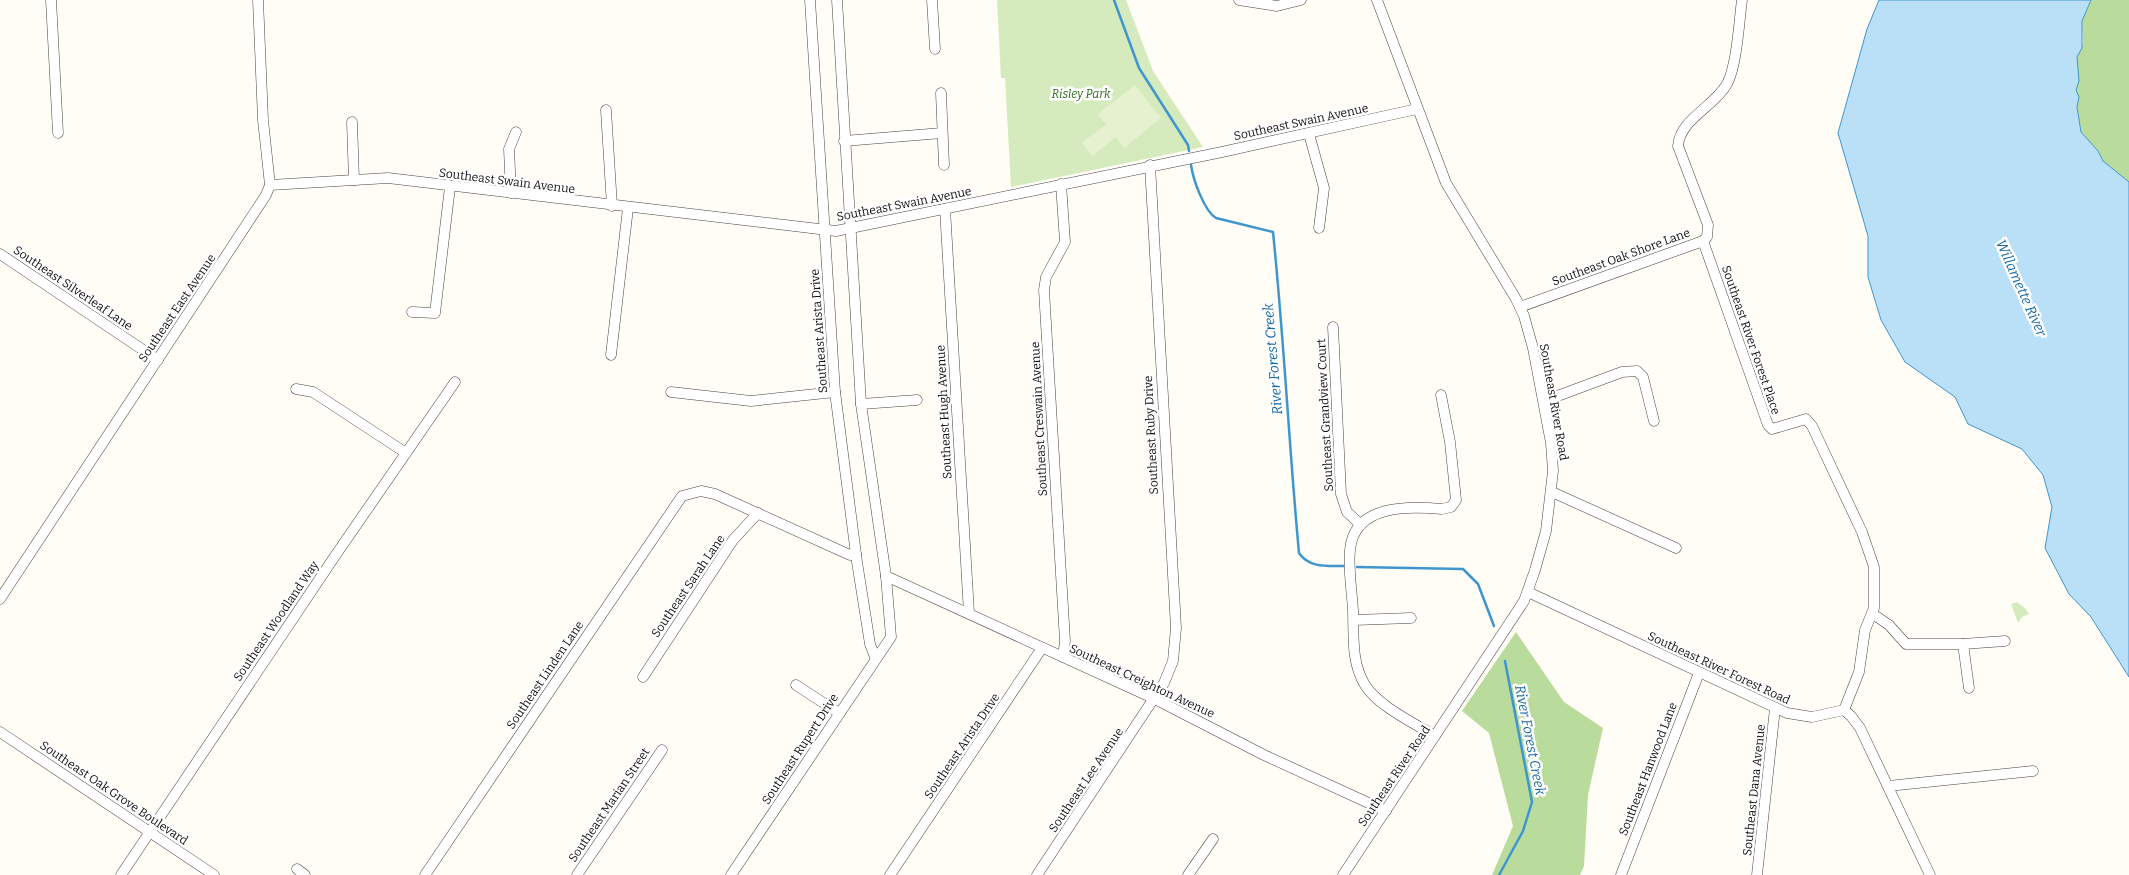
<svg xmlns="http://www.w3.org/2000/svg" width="2129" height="875" font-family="Bitter,serif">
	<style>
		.green { fill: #d5ebbd }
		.forest { fill: #b9dc9c }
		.pitch { fill: #e6f2cf }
		.water { fill: #b9e0f7; stroke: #3f96cf }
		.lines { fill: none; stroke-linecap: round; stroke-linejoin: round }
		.stream { stroke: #3f96cf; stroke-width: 2.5 }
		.minor-casing { stroke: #444; stroke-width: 11 }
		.minor { stroke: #fff; stroke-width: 10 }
		.labels { text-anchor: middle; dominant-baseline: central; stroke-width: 5; stroke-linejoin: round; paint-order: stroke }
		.park-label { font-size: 12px; font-style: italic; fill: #2f6b1f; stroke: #fff }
		.street-label { font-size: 12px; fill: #111; stroke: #fff }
		.water-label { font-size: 14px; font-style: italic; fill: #1768a6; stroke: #fff }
	</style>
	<rect width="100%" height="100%" fill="#fffdf5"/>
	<g class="green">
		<path d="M997,0H1126L1153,71L1203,147L1011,187L1005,78H1001Z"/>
		<path d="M2017,602L2025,608L2029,614L2022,617L2018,623L2011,604Z"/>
	</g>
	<g class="forest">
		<path d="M2091,0H2129V182L2103,161L2098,151L2081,132L2077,107L2079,97L2076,90V57L2083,43L2082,21Z"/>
		<path d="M1516,632L1564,702L1603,728L1588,795L1584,866L1580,875H1492L1513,826L1489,733L1462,711Z"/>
	</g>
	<path class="pitch" d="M1135,85L1161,118L1124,148L1116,137L1092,156L1082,142L1106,125L1098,114Z"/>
	<path class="water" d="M1879,0H2091L2082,21V48L2077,57L2079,81L2076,90L2079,97L2077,107L2081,132L2098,151L2103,161L2129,182V677L2091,617L2069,594L2045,548L2052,507L2043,475L2022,449L1968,424L1955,397L1905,362L1881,320L1868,277V236L1838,133L1867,29Z"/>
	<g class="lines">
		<g class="stream">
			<path d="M1114,0L1139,68L1188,145L1189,151"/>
			<path d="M1191,165C1193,179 1204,211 1216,218L1273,232C1284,339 1289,446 1299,553C1309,568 1327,566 1344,566"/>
			<path d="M1357,567L1463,569L1478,584L1494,626"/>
			<path d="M1499,875L1523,831L1532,802L1505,661"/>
		</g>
		<defs>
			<g id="minor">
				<path d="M51,0L58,133"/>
				<path d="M810,0L835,392L857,562L870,644L875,657"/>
				<path d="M932,0L935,49"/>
				<path d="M1239,0L1277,6L1301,0"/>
				<path d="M941,93L944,165"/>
				<path d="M606,110L612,206"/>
				<path d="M352,122L354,180"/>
				<path d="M1309,134L1324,188L1319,228"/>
				<path d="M844,141L942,133"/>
				<path d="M1061,184L1065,242L1046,277L1044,290L1065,641L1063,657"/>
				<path d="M270,185L388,178L836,231L1222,152L1417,109"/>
				<path d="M511,193L509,149L516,132"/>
				<path d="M945,209L969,613"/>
				<path d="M1703,241L1768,425L1772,429L1806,419L1812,426L1862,532L1874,567V608L1865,630L1859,672L1844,710"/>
				<path d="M0,254L158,360"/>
				<path d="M1520,307L1703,241L1707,237L1708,225L1678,146C1680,119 1714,107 1727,84C1737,65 1739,22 1742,0"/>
				<path d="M412,312L435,313L450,187"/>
				<path d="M1333,327L1341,494L1347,512L1361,525"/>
				<path d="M611,355L628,208"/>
				<path d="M296,389L313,392L406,453"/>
				<path d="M671,392L751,401L835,392"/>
				<path d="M1544,401L1622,372L1637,371L1643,377L1654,421"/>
				<path d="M861,404L917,400"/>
				<path d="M1552,492L1676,548"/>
				<path d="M886,576L1155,699L1264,755L1386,811"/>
				<path d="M1528,592L1787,713L1812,717L1844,710L1851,716L1860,728L1930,875"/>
				<path d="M0,599L266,195L270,185L263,120L258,0"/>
				<path d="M1873,614L1889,625L1906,644H1963L2005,641"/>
				<path d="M1354,620L1411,618"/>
				<path d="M1963,644L1969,688"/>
				<path d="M643,677L733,540L758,513"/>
				<path d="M796,685L839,713"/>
				<path d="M0,732L214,875"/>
				<path d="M1435,736C1414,723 1378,706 1365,685C1351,662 1354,636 1353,611C1352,591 1348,569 1350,550C1354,504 1409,506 1442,509L1451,507L1456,500L1450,442L1441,395"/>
				<path d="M1888,786L2033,771"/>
				<path d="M297,869L305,875"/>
				<path d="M121,875L335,556L455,382"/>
				<path d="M425,875L682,496L701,491L715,494L850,555L856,554"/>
				<path d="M577,875L662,750"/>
				<path d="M731,875L891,637L886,576L861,404L837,0"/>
				<path d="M890,875L1042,648"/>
				<path d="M1037,875L1164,683L1173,661L1176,628L1150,165"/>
				<path d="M1188,875L1213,839"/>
				<path d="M1343,875L1524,601L1535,570L1546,531L1553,471L1551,443L1533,348L1524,316L1516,299L1446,183L1377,0"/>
				<path d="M1621,875L1699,673"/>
				<path d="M1757,875L1775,708"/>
			</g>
		</defs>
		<use href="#minor" class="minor-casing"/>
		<use href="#minor" class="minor"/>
	</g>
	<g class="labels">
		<g class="park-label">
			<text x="1081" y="94">Risley Park</text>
		</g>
		<g class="street-label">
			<text transform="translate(1301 122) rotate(-12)">Southeast Swain Avenue</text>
			<text transform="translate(507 181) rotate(7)">Southeast Swain Avenue</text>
			<text transform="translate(904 204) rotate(-11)">Southeast Swain Avenue</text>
			<text transform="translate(1621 257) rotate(-20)">Southeast Oak Shore Lane</text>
			<text transform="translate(73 288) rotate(34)">Southeast Silverleaf Lane</text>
			<text transform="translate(177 308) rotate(-56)">Southeast East Avenue</text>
			<text transform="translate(819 331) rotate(-94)">Southeast Arista Drive</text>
			<text transform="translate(1751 340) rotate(71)">Southeast River Forest Place</text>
			<text transform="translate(1554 402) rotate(80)">Southeast River Road</text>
			<text transform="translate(944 412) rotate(-93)">Southeast Hugh Avenue</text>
			<text transform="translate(1325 415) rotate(-93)">Southeast Grandview Court</text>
			<text transform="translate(1039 419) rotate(-93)">Southeast Creswain Avenue</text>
			<text transform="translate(1151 435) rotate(-93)">Southeast Ruby Drive</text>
			<text transform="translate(688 586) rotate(-56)">Southeast Sarah Lane</text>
			<text transform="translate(276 621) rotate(-56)">Southeast Woodland Way</text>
			<text transform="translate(1719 668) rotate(25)">Southeast River Forest Road</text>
			<text transform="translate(545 675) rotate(-56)">Southeast Linden Lane</text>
			<text transform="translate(1142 681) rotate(25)">Southeast Creighton Avenue</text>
			<text transform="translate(962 746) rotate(-56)">Southeast Arista Drive</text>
			<text transform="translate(800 749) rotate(-57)">Southeast Rupert Drive</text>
			<text transform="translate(1648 769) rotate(-69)">Southeast Hanwood Lane</text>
			<text transform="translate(1394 776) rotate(-56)">Southeast River Road</text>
			<text transform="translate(1086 780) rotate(-56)">Southeast Lee Avenue</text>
			<text transform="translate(1754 790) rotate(-84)">Southeast Dana Avenue</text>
			<text transform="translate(114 793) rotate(34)">Southeast Oak Grove Boulevard</text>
			<text transform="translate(609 805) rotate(-56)">Southeast Marian Street</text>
		</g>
		<g class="water-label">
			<text transform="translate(2021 288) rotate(66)">Willamette River</text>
			<text transform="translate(1273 359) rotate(-95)">River Forest Creek</text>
			<text transform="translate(1530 740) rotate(79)">River Forest Creek</text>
		</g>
	</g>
</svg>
